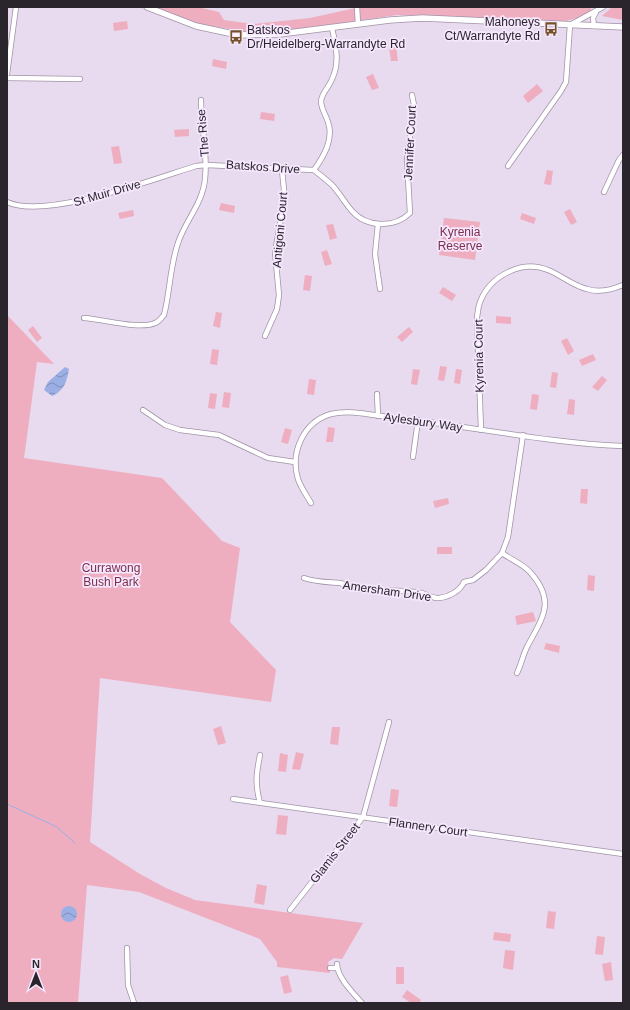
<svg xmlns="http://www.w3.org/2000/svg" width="630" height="1010" font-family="Arial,sans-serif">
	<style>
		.green { fill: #eeaec0 }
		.water { fill: url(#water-waves) }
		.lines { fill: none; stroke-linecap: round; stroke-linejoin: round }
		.stream { stroke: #9bafe5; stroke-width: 1 }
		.minor-casing { stroke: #a093a7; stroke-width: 6 }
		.major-casing { stroke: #a093a7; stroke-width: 7 }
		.minor { stroke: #fff; stroke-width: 4.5 }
		.major { stroke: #fff; stroke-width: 5.5 }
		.labels { text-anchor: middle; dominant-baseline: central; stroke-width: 3.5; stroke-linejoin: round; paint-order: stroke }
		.poi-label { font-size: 12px; fill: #2a252d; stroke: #f5e7fd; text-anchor: end }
		.street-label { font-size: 12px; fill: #2a252d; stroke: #f5e7fd }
		.park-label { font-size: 12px; fill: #7c2f4c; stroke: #f5e7fd }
	</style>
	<defs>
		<pattern id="water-waves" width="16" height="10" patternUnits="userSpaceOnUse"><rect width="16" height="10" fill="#9bafe5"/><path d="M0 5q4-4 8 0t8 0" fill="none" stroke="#7f8eba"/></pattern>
	</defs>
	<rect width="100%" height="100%" fill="#e8daef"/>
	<g class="green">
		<path d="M155,7H198L219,12L224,20L253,24L310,18L360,7H591V12L581,17L566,21L397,15L300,29L241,31L195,23Z"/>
		<path d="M612,7H623V20L602,16Z"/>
		<path d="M127,21L128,29L114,31L113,23Z"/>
		<path d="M396,46L398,61H391L389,47Z"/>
		<path d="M213,59L227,62L226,69L212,66Z"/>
		<path d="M373,74L379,88L372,90L366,77Z"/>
		<path d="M537,84L543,91L528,103L523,96Z"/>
		<path d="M261,112L275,114L274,121L260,119Z"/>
		<path d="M189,129V136L175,137L174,130Z"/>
		<path d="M119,146L122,163L114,164L111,147Z"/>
		<path d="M547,170L553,171L551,185L544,184Z"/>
		<path d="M221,203L235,206L234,213L219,210Z"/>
		<path d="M570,209L577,222L571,225L564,212Z"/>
		<path d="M133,210L134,216L120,219L118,213Z"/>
		<path d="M522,213L536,218L534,224L520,219Z"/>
		<path d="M444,218L480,222L475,260L439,255Z"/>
		<path d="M333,224L337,238L330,240L326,225Z"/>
		<path d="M327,250L332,264L325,266L321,252Z"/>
		<path d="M305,275L312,276L310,291L303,290Z"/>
		<path d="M443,287L456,295L452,301L439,293Z"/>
		<path d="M216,312L222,313L220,328L213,326Z"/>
		<path d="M7,315L54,364L37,362L24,458L162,478L222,541L240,548L230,622L276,670L271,702L100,678L90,842L140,874L166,888L195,900L363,923L342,959L334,958L328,962L330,973L277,967V962L260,939L139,892L87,885L78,1003H7Z"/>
		<path d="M496,316L511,317V324L496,323Z"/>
		<path d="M33,326L42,338L37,342L28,330Z"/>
		<path d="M409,327L413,332L402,342L397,337Z"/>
		<path d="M567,338L574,351L568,355L561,341Z"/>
		<path d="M212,349L219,350L217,365L210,364Z"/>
		<path d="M593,354L596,360L582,366L579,360Z"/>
		<path d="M440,366L447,367L444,381L438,380Z"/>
		<path d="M413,369L420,370L417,385L411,384Z"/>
		<path d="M456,369L462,370L460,384L454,383Z"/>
		<path d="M552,372L558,373L556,388L550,387Z"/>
		<path d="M602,376L607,380L598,391L592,387Z"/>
		<path d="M309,379L316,380L314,395L307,394Z"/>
		<path d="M224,392L231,393L229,408L222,407Z"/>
		<path d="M210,393L217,394L215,409L208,408Z"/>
		<path d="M532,394L539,395L537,410L530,409Z"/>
		<path d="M569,399L575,400L574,415L567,414Z"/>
		<path d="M328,427L335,428L333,442H326Z"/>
		<path d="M285,428L292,430L288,444L281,442Z"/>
		<path d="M581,489H588L587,504L580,503Z"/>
		<path d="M448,498L449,504L435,508L433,501Z"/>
		<rect x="437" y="547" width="15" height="7"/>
		<path d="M588,575L595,576L594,591L587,590Z"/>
		<path d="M533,612L536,621L517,625L515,616Z"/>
		<path d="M546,643L560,646L559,653L544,649Z"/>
		<path d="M221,726L226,743L218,745L213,729Z"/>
		<path d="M332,727H340L338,745L330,744Z"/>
		<path d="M296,752L304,754L300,770L292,769Z"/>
		<path d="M280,753L288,755L286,772L278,771Z"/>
		<path d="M391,789L399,790L397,807L389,806Z"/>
		<path d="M278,815L288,816L286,835L276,834Z"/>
		<path d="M257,884L267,886L264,905L254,903Z"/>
		<path d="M548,911L556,912L554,929L546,928Z"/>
		<path d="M494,932L511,934L510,942L493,940Z"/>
		<path d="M597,936L605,937L603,955L595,954Z"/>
		<path d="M505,950L515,951L513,970L503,968Z"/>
		<path d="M611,962L613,980L605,981L602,964Z"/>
		<rect x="396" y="967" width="8" height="17"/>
		<path d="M288,975L292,992L284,994L280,977Z"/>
		<path d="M407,990L421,1000L419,1003H411L402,997Z"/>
	</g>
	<g class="water">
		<path d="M65,367L69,369C67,381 64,391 52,396L44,390L48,382Z"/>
		<circle cx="69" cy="914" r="8"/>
	</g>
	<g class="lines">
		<path class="stream" d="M7,804L57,827L75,843"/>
		<defs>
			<g id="minor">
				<path d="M357,7L358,24"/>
				<path d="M594,26L593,18L596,12"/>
				<path d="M7,74L16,7"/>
				<path d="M7,78L80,79"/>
				<path d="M508,166L561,91L566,82L570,25L603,7"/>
				<path d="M314,170C320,175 327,180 333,186C340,194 345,203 352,211C367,228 395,228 410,213L407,160L414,105L412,95"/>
				<path d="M604,192L619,160L623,155"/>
				<path d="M7,202C46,220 154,179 196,166L206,165L314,170C324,156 334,139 328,122C326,115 321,109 321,101C322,93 329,87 332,79C340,63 336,46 332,28"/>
				<path d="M378,224L375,254L380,289"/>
				<path d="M84,318C102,319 140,330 155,323C159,322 161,318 164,315C170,292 170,266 178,243C185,221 203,203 205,179C208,153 201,126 201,100"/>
				<path d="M265,336L277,309L279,295L275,252L282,213L284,190L282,170"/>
				<path d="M377,394L378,416"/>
				<path d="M143,410L165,425L180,430L219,435L268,458L295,462"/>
				<path d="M481,430L477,317C478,312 478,307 480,302C490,276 522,259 548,270C561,275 573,286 587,289C599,293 611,290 623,285"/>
				<path d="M413,457L418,420"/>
				<path d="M311,503C307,496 301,488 298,479C290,453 303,422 331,414C351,409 375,416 395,418C471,426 546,443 623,446"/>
				<path d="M502,553C510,559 523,564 530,572C557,602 542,618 527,647C523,655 521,665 517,673"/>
				<path d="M304,578C315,582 327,582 340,583C346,584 351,588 357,589C378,592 400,589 422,593C428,595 434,599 439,598C449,597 460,591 464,582L473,580L486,570L502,553L508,537L523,435"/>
				<path d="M233,799L623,854"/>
				<path d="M260,803C255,784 256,775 260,755"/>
				<path d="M290,910L363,817L389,722"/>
				<path d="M127,948L128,985L134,1003"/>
				<path d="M337,964C337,977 353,993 362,1003"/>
				<path d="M330,968H337"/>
			</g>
			<path id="major" d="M147,7L196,26L238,35L280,34L390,20L422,18L623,27"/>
		</defs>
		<use href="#minor" class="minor-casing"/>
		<use href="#major" class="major-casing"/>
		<use href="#minor" class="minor"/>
		<use href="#major" class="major"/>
	</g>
	<defs>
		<symbol id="bus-bare" viewBox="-9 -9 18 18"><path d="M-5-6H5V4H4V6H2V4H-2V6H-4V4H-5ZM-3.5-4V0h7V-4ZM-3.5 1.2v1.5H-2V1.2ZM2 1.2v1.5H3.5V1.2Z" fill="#75522a" stroke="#f5e7fd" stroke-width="2.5" paint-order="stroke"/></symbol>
	</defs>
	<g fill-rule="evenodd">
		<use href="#bus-bare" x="541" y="19" width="20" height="20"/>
		<use href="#bus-bare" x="226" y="27" width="20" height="20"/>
	</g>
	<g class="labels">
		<g class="poi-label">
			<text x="540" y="22">Mahoneys<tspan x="540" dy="14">Ct/Warrandyte Rd</tspan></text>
			<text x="247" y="30" text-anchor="start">Batskos<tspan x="247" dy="14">Dr/Heidelberg-Warrandyte Rd</tspan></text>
		</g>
		<g class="street-label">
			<text transform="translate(203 133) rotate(-95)">The Rise</text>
			<text transform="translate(410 143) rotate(-87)">Jennifer Court</text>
			<text transform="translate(263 167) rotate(4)">Batskos Drive</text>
			<text transform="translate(107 193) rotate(-16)">St Muir Drive</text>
			<text transform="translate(280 230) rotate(-85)">Antigoni Court</text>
			<text transform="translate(479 356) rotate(-91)">Kyrenia Court</text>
			<text transform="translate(423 422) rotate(8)">Aylesbury Way</text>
			<text transform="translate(387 591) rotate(8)">Amersham Drive</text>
			<text transform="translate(428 827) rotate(8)">Flannery Court</text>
			<text transform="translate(335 853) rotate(-52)">Glamis Street</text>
		</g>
		<g class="park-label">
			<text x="460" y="232">Kyrenia<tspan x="460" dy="14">Reserve</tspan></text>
			<text x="111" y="568">Currawong<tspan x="111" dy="14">Bush Park</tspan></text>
		</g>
	</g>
	<rect width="630" height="1010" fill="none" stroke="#2a252d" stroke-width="16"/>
	<g transform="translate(36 974)" stroke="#f5e7fd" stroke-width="3" paint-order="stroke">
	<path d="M0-3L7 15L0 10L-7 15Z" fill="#2a252d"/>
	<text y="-6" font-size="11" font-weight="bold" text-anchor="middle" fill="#2a252d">N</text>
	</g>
</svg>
